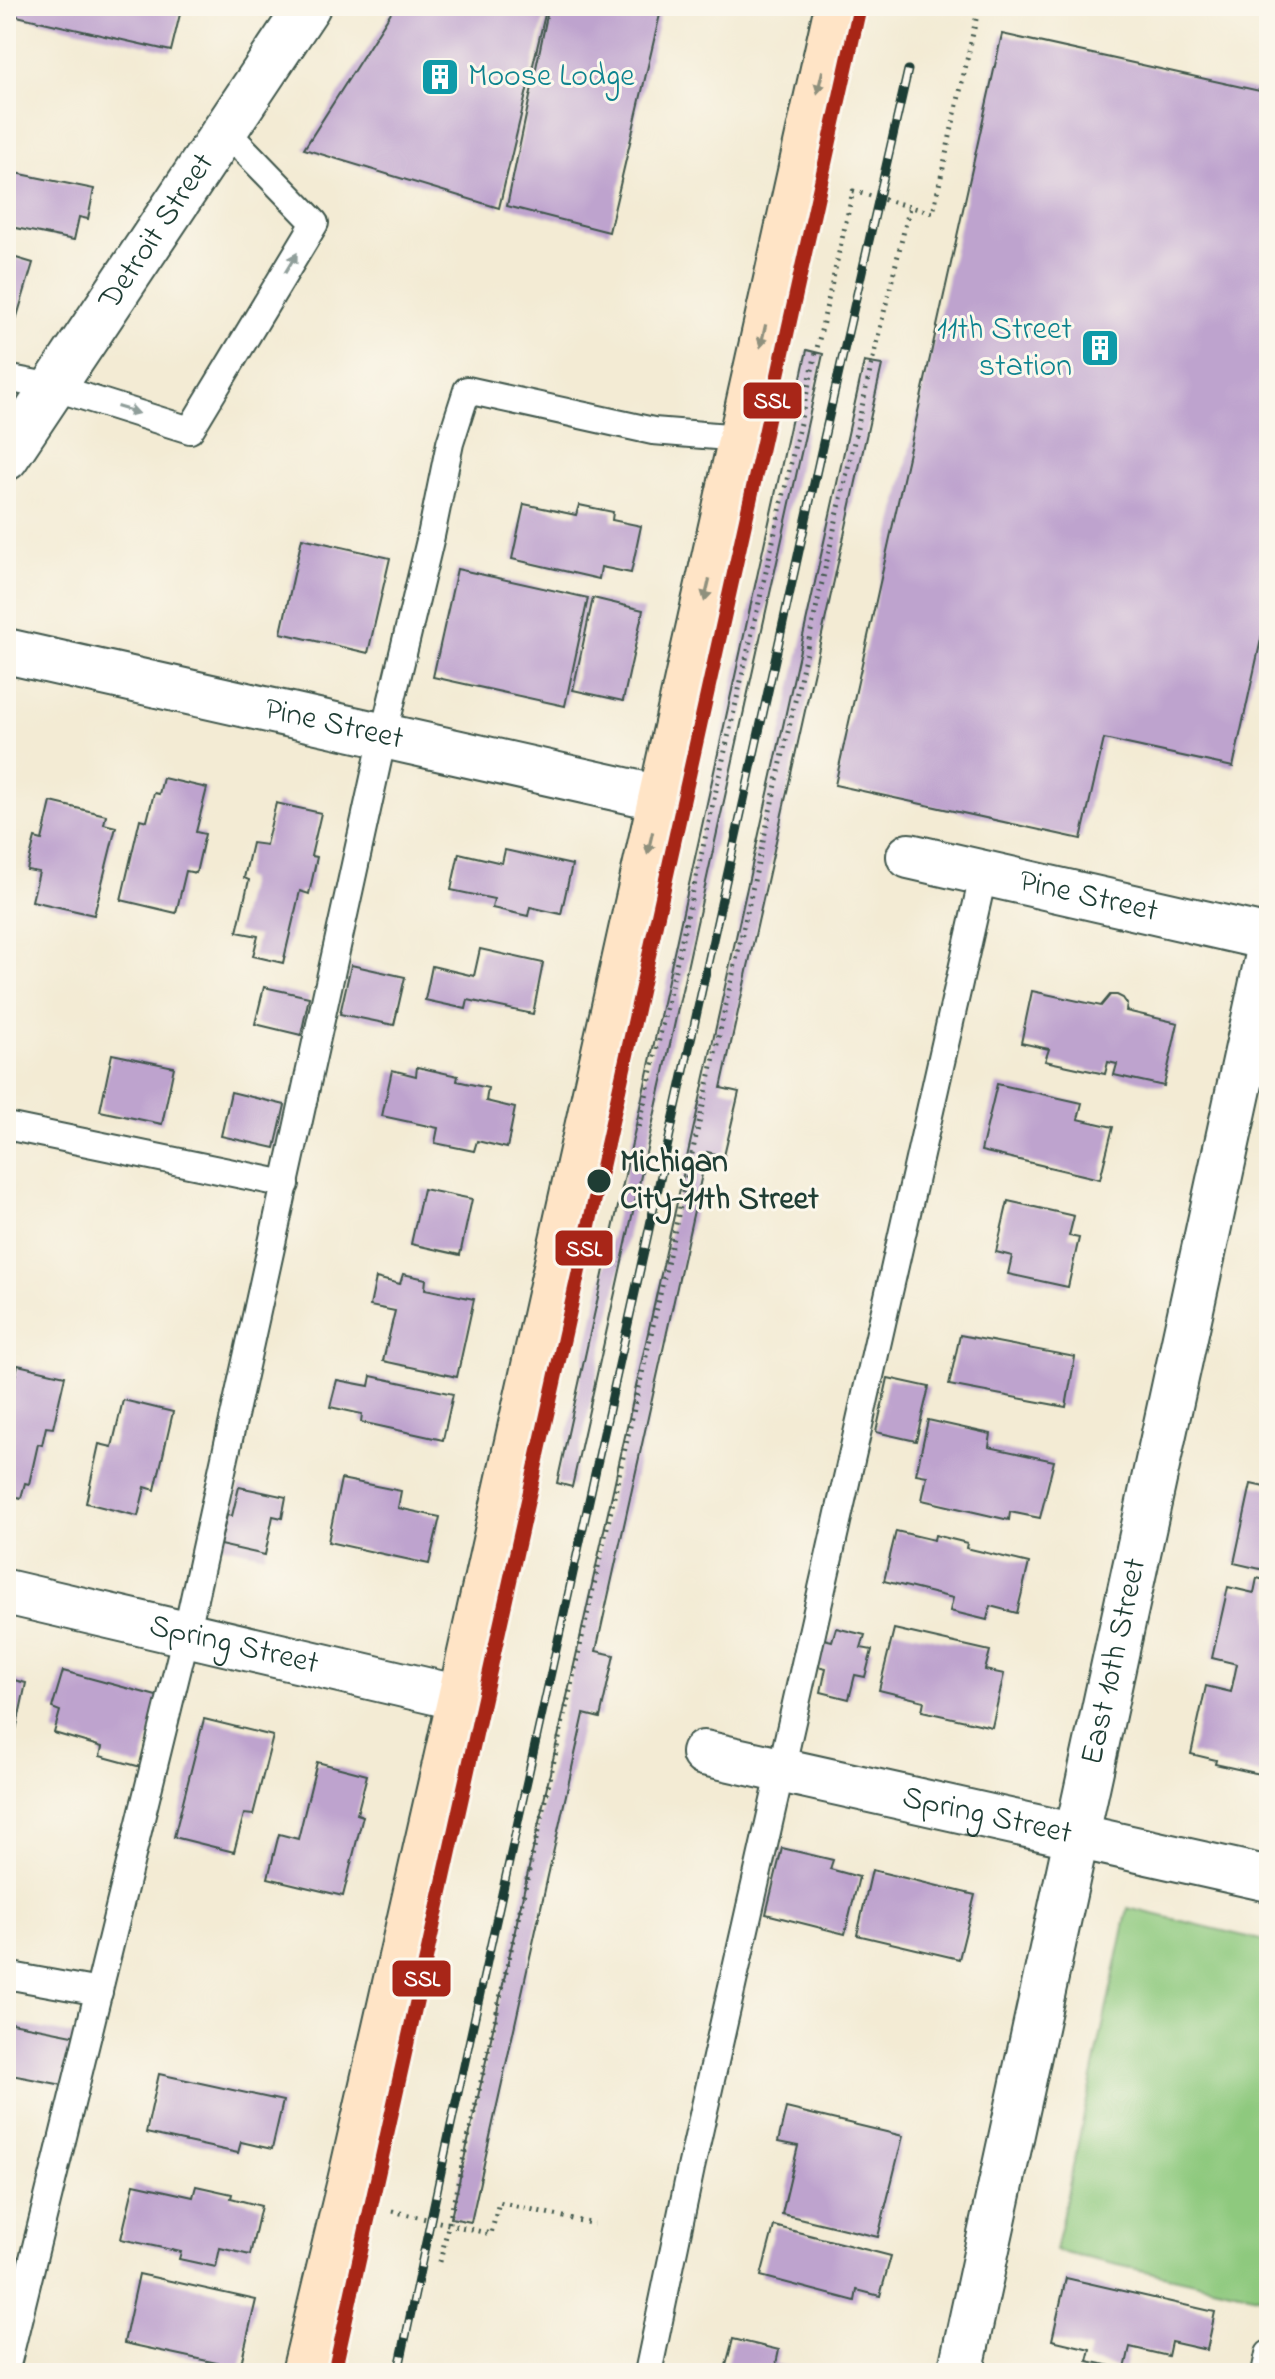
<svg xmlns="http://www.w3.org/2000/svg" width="1275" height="2379" font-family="'Indie Flower',sans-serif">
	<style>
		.green { fill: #8ec97e; stroke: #568359; stroke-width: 2 }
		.building { fill: #bea3ce }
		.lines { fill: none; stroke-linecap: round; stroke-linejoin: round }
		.lane-casing { stroke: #3f574c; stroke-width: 30 }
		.street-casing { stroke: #3f574c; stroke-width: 48 }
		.secondary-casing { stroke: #3f574c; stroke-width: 48 }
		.path { stroke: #3f574c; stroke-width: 5; stroke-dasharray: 2 6; stroke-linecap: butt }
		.lane { stroke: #fff; stroke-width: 26 }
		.street { stroke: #fff; stroke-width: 44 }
		.secondary { stroke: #ffe4c6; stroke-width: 44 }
		.rail-casing { stroke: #1f3d34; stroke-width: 9 }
		.rail { stroke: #fbf7ec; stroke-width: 6; stroke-dasharray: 18; stroke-linecap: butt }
		.rail-1-casing { stroke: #fbf7ec; stroke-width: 20 }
		.rail-1 { stroke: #a82618; stroke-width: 14 }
		.oneway { fill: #8f907d }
		.oneway2 { fill: #8f9e9a }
		.stop-dot { fill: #1f3d34; stroke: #fbf7ec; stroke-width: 3 }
		.labels { text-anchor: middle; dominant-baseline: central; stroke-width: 6; stroke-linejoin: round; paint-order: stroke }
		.culture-label { font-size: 32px; fill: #0d838f; stroke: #fbf7ec; text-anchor: start }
		.street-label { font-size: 32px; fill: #1f3d34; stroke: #fbf7ec }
		.stop-label { font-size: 32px; font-weight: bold; fill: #1f3d34; stroke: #fbf7ec; text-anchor: start }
		.line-badge { stroke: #fbf7ec; stroke-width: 3 }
		.badge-label { font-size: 22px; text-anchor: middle; font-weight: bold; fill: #fff }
	</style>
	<rect width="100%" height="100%" fill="#fbf7ec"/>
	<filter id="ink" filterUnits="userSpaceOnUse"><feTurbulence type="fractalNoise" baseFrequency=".0125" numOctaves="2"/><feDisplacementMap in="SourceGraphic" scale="16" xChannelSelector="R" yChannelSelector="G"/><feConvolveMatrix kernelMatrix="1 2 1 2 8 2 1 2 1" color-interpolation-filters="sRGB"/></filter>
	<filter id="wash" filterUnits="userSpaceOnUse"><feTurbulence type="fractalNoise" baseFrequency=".006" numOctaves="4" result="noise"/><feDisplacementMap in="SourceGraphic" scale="32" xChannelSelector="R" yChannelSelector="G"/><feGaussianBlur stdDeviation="1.8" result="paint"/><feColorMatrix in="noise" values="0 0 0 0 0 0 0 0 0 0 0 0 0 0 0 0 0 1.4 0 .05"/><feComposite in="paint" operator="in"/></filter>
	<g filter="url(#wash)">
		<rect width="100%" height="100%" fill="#f3ebd4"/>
		<path class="green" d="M1128,1908L1269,1942V2285L1266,2298L1055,2251Z"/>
		<g id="blocks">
			<g class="building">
				<path d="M10,6H182L171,51L8,14Z"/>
				<path d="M395,6H547L499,208L304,149Z"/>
				<path d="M549,6H662L609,232L507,206Z"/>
				<path d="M1002,34L1269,93V603L1233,767L1104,739L1081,839L835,785Z"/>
				<path d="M6,171L94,189L88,219L79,217L74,240L6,226Z"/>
				<path d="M6,255L33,263L13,330L6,328Z"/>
				<path d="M807,350L823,354L572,1487L557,1483Z"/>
				<path d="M864,362L882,365L721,1088L739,1092L724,1156L707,1152L596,1651L614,1655L600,1718L584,1714L471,2222L451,2218Z"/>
				<path d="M524,504L576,515L579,505L613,512L612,520L641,526L631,573L601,567L599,579L512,559Z"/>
				<path d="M302,538L390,558L368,653L281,633Z"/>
				<path d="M457,569L588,598L565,706L433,677Z"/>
				<path d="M593,598L643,610L623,701L573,690Z"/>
				<path d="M163,778L207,788L196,832L205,834L196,873L186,871L176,913L121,900L140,819L147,821L154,793L159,794Z"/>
				<path d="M51,802L106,815L104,824L116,827L94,915L32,901L39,872L27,870L35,838L42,840Z"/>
				<path d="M276,803L321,813L311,856L317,857L309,894L300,891L283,963L253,956L258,936L237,932L249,880L244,878L252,843L266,845Z"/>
				<path d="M505,850L572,865L561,914L530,907L528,916L492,908L494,899L451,890L459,853L502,863Z"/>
				<path d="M480,949L543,963L533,1014L468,1000L466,1009L425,1000L432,966L474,976Z"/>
				<path d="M351,965L405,977L394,1025L340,1014Z"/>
				<path d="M264,987L309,997L301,1035L255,1024Z"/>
				<path d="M1032,991L1101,1006L1110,995H1117L1123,998L1127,1004L1126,1011L1178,1023L1164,1086L1114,1075L1117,1064L1108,1062L1105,1074L1045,1061L1049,1049L1021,1043Z"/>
				<path d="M112,1054L174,1067L162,1124L100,1111Z"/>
				<path d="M417,1067L458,1076L457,1081L488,1088L486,1101L515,1108L507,1148L477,1141L474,1151L435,1143L438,1128L382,1116L392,1070L416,1076Z"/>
				<path d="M997,1084L1082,1103L1078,1119L1113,1127L1100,1179L981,1151Z"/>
				<path d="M231,1092L285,1105L275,1148L221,1136Z"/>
				<path d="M423,1189L472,1199L460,1255L411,1244Z"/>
				<path d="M1008,1201L1074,1216L1069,1236L1079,1238L1068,1287L1008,1274L1012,1256L996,1252Z"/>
				<path d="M403,1274L426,1279L425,1289L474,1299L457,1377L383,1361L395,1311L370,1306L376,1278L400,1284Z"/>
				<path d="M960,1335L1075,1357L1066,1407L949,1385Z"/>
				<path d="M18,1365L65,1376L53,1428L46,1427L42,1445L38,1444L29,1484L25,1483L21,1498L6,1494V1410Z"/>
				<path d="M371,1376L453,1394L443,1440L361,1422L362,1414L330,1407L337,1380L369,1386Z"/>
				<path d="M888,1378L929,1387L916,1441L876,1432Z"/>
				<path d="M123,1400L173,1412L155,1490L145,1487L138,1516L86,1503L99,1444L112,1447Z"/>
				<path d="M928,1420L991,1434L989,1447L1054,1461L1040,1518L1010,1512L1009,1520L922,1500L927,1476L916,1474Z"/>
				<path d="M341,1479L401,1491L398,1508L440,1517L429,1564L328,1542Z"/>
				<path d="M1251,1484L1269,1488V1571L1234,1563Z"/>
				<path d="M239,1487L286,1497L282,1518L273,1516L265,1555L220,1545L227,1515L232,1516Z"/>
				<path d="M896,1531L934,1540L935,1535L967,1543L966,1548L1029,1563L1017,1613L990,1606L987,1620L950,1611L953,1598L884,1581Z"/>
				<path d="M1257,1578L1269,1581V1776L1215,1764L1216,1760L1191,1754L1206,1686L1231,1692L1237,1664L1212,1658L1228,1587L1254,1593Z"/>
				<path d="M836,1628L865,1635L861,1648L872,1650L865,1677L855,1675L849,1699L821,1692L826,1668L813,1665L820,1638L832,1641Z"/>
				<path d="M894,1629L990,1651L985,1670L1004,1674L992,1727L922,1711L924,1701L879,1690Z"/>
				<path d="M63,1671L160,1697L141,1767L100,1756L102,1747L54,1733L60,1711L52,1708Z"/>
				<path d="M6,1678L26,1683L16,1730L6,1728Z"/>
				<path d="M204,1719L273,1736L253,1815L244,1814L234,1852L174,1837Z"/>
				<path d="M317,1762L367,1775L357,1814L363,1816L343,1896L268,1878L279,1834L298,1839Z"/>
				<path d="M782,1848L833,1860L830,1869L859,1877L845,1934L766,1914Z"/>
				<path d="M872,1870L975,1895L959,1959L857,1935Z"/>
				<path d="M7,2022L78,2036L68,2086L6,2074Z"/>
				<path d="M159,2074L283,2101L272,2149L241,2142L238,2153L146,2133Z"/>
				<path d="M786,2108L903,2136L878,2237L782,2214L798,2146L778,2142Z"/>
				<path d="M134,2184L193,2197L196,2186L232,2194L231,2198L261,2206L250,2255L220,2248L216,2267L179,2259L181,2252L121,2239Z"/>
				<path d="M774,2226L891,2256L880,2296L857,2290L855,2301L761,2276Z"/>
				<path d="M139,2274L256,2300L240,2368L124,2343Z"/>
				<path d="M1066,2278L1215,2312L1207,2350L1171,2342L1168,2356L1130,2347L1125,2369L1087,2361L1090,2349L1052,2340Z"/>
				<path d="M733,2339L779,2350L776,2364L797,2369L796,2373H724Z"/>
			</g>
		</g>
	</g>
	<g filter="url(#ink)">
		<use href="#blocks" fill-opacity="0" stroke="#3f574c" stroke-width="2"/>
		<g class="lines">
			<defs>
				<g id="lane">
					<path d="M6,378L53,387L190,430L315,223L225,130"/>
					<path d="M6,1126L286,1184"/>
					<path d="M6,1975L99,1992"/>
					<path d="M6,2369L186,1635L383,737L431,536L450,443L467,390L653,431L741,438"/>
					<path d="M648,2373L691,2168L984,872"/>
					<path d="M1265,2373L1269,2354"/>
				</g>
				<g id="street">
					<path id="s1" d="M6,458L308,6"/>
					<path id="s2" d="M6,651L660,798"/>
					<path id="s3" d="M909,856L1269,938"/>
					<path id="s4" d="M6,1592L460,1698"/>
					<path id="s5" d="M704,1753L1269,1879"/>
					<path id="s6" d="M960,2373L1269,950"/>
				</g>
				<path id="secondary" d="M304,2373L351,2177L460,1698L837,6"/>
			</defs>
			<use href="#lane" class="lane-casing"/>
			<use href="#street" class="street-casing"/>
			<use href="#secondary" class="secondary-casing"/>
			<g class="path">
				<path d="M639,1127L853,191L933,213L979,6"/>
				<path d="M392,2211L491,2234L499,2202L594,2224"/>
				<path d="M440,2262L876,345L910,206"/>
			</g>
			<use href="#lane" class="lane"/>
			<use href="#street" class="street"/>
			<use href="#secondary" class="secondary"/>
			<defs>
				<g id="rail">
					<path d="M334,2373L394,2096L849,56"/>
					<path d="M398,2373L454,2111L824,438L908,70"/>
				</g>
			</defs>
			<use href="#rail" class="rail-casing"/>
			<use href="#rail" class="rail"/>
			<defs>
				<path id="rail-1" d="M334,2373L860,6"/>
			</defs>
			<use href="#rail-1" class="rail-1-casing"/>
			<use href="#rail-1" class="rail-1"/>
		</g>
		<defs><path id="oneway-solid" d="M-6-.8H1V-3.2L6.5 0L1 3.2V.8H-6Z" transform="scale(2)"/></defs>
		<g class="oneway">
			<use href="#oneway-solid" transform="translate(820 82) rotate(103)"/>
			<use href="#oneway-solid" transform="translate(763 336) rotate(103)"/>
			<use href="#oneway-solid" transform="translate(707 590) rotate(103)"/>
			<use href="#oneway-solid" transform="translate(650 843) rotate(103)"/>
		</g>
		<g class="oneway2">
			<use href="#oneway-solid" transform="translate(291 263) rotate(-59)"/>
			<use href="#oneway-solid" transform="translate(128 410) rotate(17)"/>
		</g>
	</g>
	<defs>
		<symbol id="building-square" viewBox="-11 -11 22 22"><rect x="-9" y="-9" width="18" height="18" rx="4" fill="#0f9aa8" stroke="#fbf7ec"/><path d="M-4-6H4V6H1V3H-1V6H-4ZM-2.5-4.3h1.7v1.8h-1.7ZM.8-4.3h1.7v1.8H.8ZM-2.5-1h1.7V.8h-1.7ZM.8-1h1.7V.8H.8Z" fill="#fff"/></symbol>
	</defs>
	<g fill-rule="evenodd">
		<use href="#building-square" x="418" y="55" width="44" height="44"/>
		<use href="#building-square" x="1078" y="326" width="44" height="44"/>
	</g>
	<circle class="stop-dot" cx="599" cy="1181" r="13"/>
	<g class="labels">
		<g class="culture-label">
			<text x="468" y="77">Moose Lodge</text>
			<text x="1072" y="330" text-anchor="end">11th Street<tspan x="1072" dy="37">station</tspan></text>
		</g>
		<g class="street-label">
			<text stroke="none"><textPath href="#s1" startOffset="272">Detroit Street</textPath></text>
			<text stroke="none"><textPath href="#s2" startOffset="336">Pine Street</textPath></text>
			<text stroke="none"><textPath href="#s3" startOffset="184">Pine Street</textPath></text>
			<text stroke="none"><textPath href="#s4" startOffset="234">Spring Street</textPath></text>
			<text stroke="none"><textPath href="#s6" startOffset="728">East 10th Street</textPath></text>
			<text stroke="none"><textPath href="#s5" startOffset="290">Spring Street</textPath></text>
		</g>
		<g class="stop-label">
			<text x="620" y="1163">Michigan<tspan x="620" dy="37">City-11th Street</tspan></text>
		</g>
	</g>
	<g class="line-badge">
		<rect x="742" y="381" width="61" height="39" rx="8" fill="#a82618"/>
		<rect x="554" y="1229" width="60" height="38" rx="8" fill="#a82618"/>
		<rect x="391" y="1959" width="61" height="39" rx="8" fill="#a82618"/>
	</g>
	<g class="badge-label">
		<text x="772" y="408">SSL</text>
		<text x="584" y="1256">SSL</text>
		<text x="422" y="1986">SSL</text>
	</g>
	<rect width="1275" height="2379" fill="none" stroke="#fbf7ec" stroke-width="32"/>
</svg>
